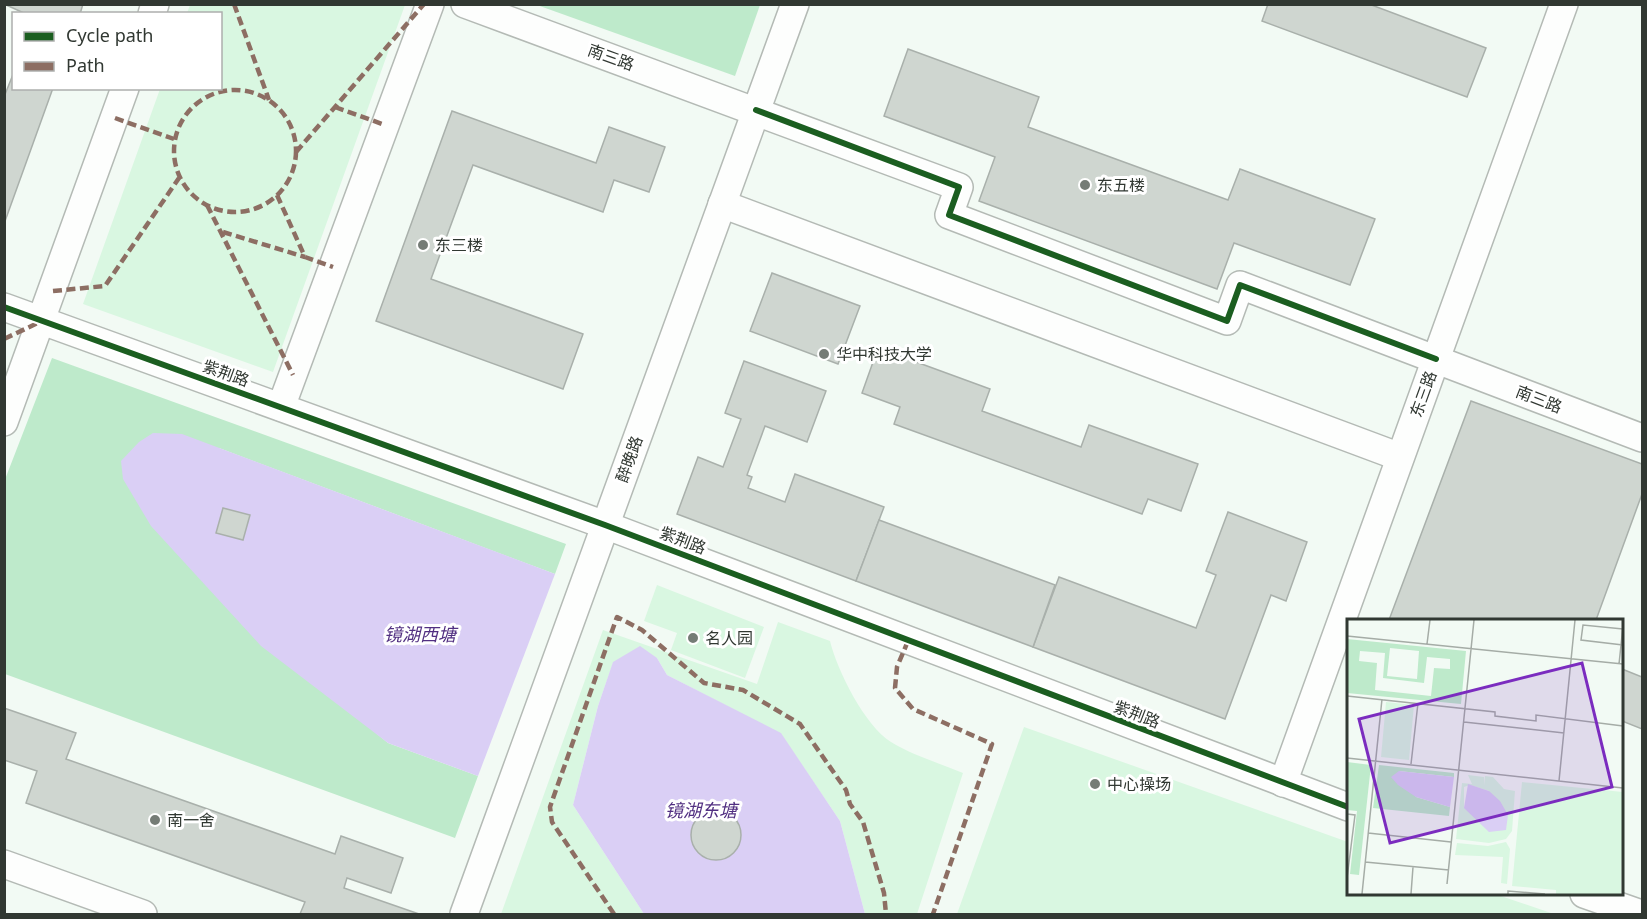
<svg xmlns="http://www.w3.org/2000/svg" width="1647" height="919" font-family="'Noto Sans','Noto Sans SC',sans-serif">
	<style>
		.green { fill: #d9f7e1 }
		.forest { fill: #beeacb }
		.water { fill: #dacff5 }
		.building { fill: #cfd6d0; stroke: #a9b0ab; stroke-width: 1.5 }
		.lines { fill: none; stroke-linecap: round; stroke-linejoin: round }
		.minor-casing { stroke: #b4bab5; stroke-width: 30 }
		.minor { stroke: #fdfefd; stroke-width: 27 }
		.quiet { stroke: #8d6e63; stroke-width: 4.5; stroke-dasharray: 9 4.5; stroke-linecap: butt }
		.cycleway-casing { stroke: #fff; stroke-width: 10 }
		.cycleway { stroke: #1b5e20; stroke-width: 6 }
		.poi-dot { fill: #757c76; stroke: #fff; stroke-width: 2 }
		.labels { text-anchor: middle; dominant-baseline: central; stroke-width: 6; stroke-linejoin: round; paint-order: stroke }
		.street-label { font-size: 16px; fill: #313832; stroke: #fff }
		.poi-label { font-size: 16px; fill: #313832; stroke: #fff; text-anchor: start }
		.water-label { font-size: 18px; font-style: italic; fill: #512f81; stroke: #fff }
		.inset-road { fill: none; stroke: #a5aca6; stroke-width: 1.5 }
		.view { fill: #7b2cbf; fill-opacity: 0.15; stroke: #7b2cbf; stroke-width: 3 }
		.inset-edge { fill: none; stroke: #313832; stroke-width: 3 }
	</style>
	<rect width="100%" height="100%" fill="#f2faf4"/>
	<g class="green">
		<path d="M190,5H405L273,372L83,304L160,89L220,88V14L187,13Z"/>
		<path d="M657,585L764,627L745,678L671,650L677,633L644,621Z"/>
		<path d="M778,622L830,641C837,670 865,726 891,742C912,755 939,763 963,773L917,914H865L840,821L781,734L667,675L657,658L613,663L598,706L573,805L644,914H501L603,630L757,684Z"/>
		<path d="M1024,727L1348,842V894H1495L1554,914H957Z"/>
	</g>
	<g class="forest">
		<path d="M537,5H760L735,76Z"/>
		<path d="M52,358L566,544L555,574L219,448L342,705L388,743L478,776L455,838L5,674L4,482Z"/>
	</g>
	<g class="water">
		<path d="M153,433L182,434L555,574L478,776L388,743L261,646L151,526L123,479L121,461L139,442Z"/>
		<path d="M640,646L657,658L667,675L781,733L840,821L865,914H644L573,805L598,706L613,662Z"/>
	</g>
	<g class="building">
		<path d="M4,4H83L80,14H26Z"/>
		<path d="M1268,4H1369L1486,48L1467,97L1262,21Z"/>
		<path d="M908,49L1039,97L1028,127L1228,200L1240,169L1375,219L1350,285L1234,243L1217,289L979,201L995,157L884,116Z"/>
		<path d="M14,72V88H53L4,224V97Z"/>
		<path d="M452,111L596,163L609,127L665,147L649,192L614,180L603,212L473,165L431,279L583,334L563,389L376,321Z"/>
		<path d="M772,273L860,306L838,364L750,331Z"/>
		<path d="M878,348L990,389L982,411L1081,447L1089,425L1198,464L1181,511L1148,499L1142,514L894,424L900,407L862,393Z"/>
		<path d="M744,361L826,391L807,442L765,426L747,475L752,477L748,488L785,502L795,474L884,507L856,581L677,514L698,457L723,467L741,419L725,413Z"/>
		<path d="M1471,401L1642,464V494L1596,620H1389Z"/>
		<path d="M223,508L250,515L243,540L216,533Z"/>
		<path d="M1228,512L1307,542L1286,601L1271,595L1225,719L1033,647L1059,577L1196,628L1216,575L1206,571Z"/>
		<path d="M879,520L1055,585L1033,647L856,581Z"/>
		<path d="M1622,669L1642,677V729L1622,721Z"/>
		<path d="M4,708L76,733L66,759L335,854L341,836L403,858L391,893L347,878L344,888L419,914H300L305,902L26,803L37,771L4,760Z"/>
		<circle cx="716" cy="835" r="25"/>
	</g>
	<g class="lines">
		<defs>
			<g id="minor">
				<path d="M465,4L959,187L949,215L1227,321L1240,285L1642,438"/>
				<path d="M152,14L155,4"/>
				<path d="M722,204L1400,457"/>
				<path d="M4,307L605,525L1348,807"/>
				<path d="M281,407L430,4"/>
				<path d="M4,422L125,88"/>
				<path d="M1283,783L1564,4"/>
				<path d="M4,864L143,914"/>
				<path d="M1584,894L1641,914"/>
				<path d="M464,914L795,4"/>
			</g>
		</defs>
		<use href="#minor" class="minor-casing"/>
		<use href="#minor" class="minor"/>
		<g class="quiet">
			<path d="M234,4L269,100"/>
			<circle cx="235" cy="151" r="61"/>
			<path d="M335,107L385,125"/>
			<path d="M115,118L174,139"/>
			<path d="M296,152L424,4"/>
			<path d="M277,195L305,257L333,267"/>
			<path d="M207,205L293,375"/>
			<path d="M223,232L305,257"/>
			<path d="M53,291L105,286L179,178"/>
			<path d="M4,339L42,321"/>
			<path d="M908,641L897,667L895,688L913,709L992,744L933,914"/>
			<path d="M614,914L552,822L550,807L617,617L642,630L704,683L743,690L800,724L846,790L850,804L863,822L884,893L886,914"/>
		</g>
		<defs>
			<g id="cycleway">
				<path d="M756,110L959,187L949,215L1227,321L1240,285L1436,359"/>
				<path d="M4,307L605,525L1348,807"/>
			</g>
		</defs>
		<use href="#cycleway" class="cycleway-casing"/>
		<use href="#cycleway" class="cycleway"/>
	</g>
	<g class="poi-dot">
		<circle cx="1085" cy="185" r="6"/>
		<circle cx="423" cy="245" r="6"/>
		<circle cx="824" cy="354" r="6"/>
		<circle cx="693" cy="638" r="6"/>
		<circle cx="1095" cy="784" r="6"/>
		<circle cx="155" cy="820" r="6"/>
	</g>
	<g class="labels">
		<g class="street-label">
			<text transform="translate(611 57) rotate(20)">南三路</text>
			<text transform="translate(226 373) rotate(20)">紫荆路</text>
			<text transform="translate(1423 394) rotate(-70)">东三路</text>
			<text transform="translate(1539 399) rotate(21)">南三路</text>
			<text transform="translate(629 459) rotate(-70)">醉晚路</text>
			<text transform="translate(683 540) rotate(21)">紫荆路</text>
			<text transform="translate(1137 714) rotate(21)">紫荆路</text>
		</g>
		<g class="poi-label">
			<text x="1097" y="185">东五楼</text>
			<text x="435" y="245">东三楼</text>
			<text x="836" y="354">华中科技大学</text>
			<text x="705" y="638">名人园</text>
			<text x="1107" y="784">中心操场</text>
			<text x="167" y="820">南一舍</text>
		</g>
		<g class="water-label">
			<text x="420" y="634">镜湖西塘</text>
			<text x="701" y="810">镜湖东塘</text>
		</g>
	</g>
	<g transform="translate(1347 619)">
		<rect width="276" height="276" fill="#f2faf4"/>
		<path d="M39,83L67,86L62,141L34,138ZM121,156L137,158V166L138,157L146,158L157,170L168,172L165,212L159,220L142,224L109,220L115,164L125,165ZM123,166L142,172L117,189V168ZM175,163L276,173L274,275H209V271L165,267ZM159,223L163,230L160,265L154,264L156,238L108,236L110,224L141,227Z" fill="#d9f7e1" fill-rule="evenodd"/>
		<path d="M0,20L119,32L114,85L0,74ZM43,29L72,32L70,60L40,57ZM13,32L38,34L36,59L77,64L80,38L103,40V50L87,49L84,77L28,71L30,44L12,42ZM0,143L24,146L12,256L3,255L10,192L0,191ZM32,146L107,154V158L52,152L69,178L103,188L102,197L26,189Z" fill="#beeacb" fill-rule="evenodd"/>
		<path d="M52,152L107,158L103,188L69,178L51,166L44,158ZM121,165L142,172L153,182L161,196L159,211L142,213L117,189Z" fill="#dacff5"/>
		<path class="inset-road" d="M276,10L236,6L234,21L276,26M0,17L276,45M80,25L83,1M272,45L276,7M0,77L148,93V97L189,102V96L276,107M117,103L217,114M0,139L276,169M64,145L71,84M212,162L228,1M0,195L8,196L0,259M21,214L104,223M18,243L102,251M100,265L127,1M15,275L35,80M64,275L66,248M161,275V272L198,275"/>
		<path class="view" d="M235,44L265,168L43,224L12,100Z"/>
		<rect width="276" height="276" class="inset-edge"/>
	</g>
	<rect width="1647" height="919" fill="none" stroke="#313832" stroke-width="12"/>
	<rect x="12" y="12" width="210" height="78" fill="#ffffff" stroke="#adafad" stroke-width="1.5"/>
	<rect x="24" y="32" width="30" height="9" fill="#1b5e20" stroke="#adafad" stroke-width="1.5"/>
	<text x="66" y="42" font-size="18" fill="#313832">Cycle path</text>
	<rect x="24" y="62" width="30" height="9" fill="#8d6e63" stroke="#adafad" stroke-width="1.5"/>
	<text x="66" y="72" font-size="18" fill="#313832">Path</text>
</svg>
